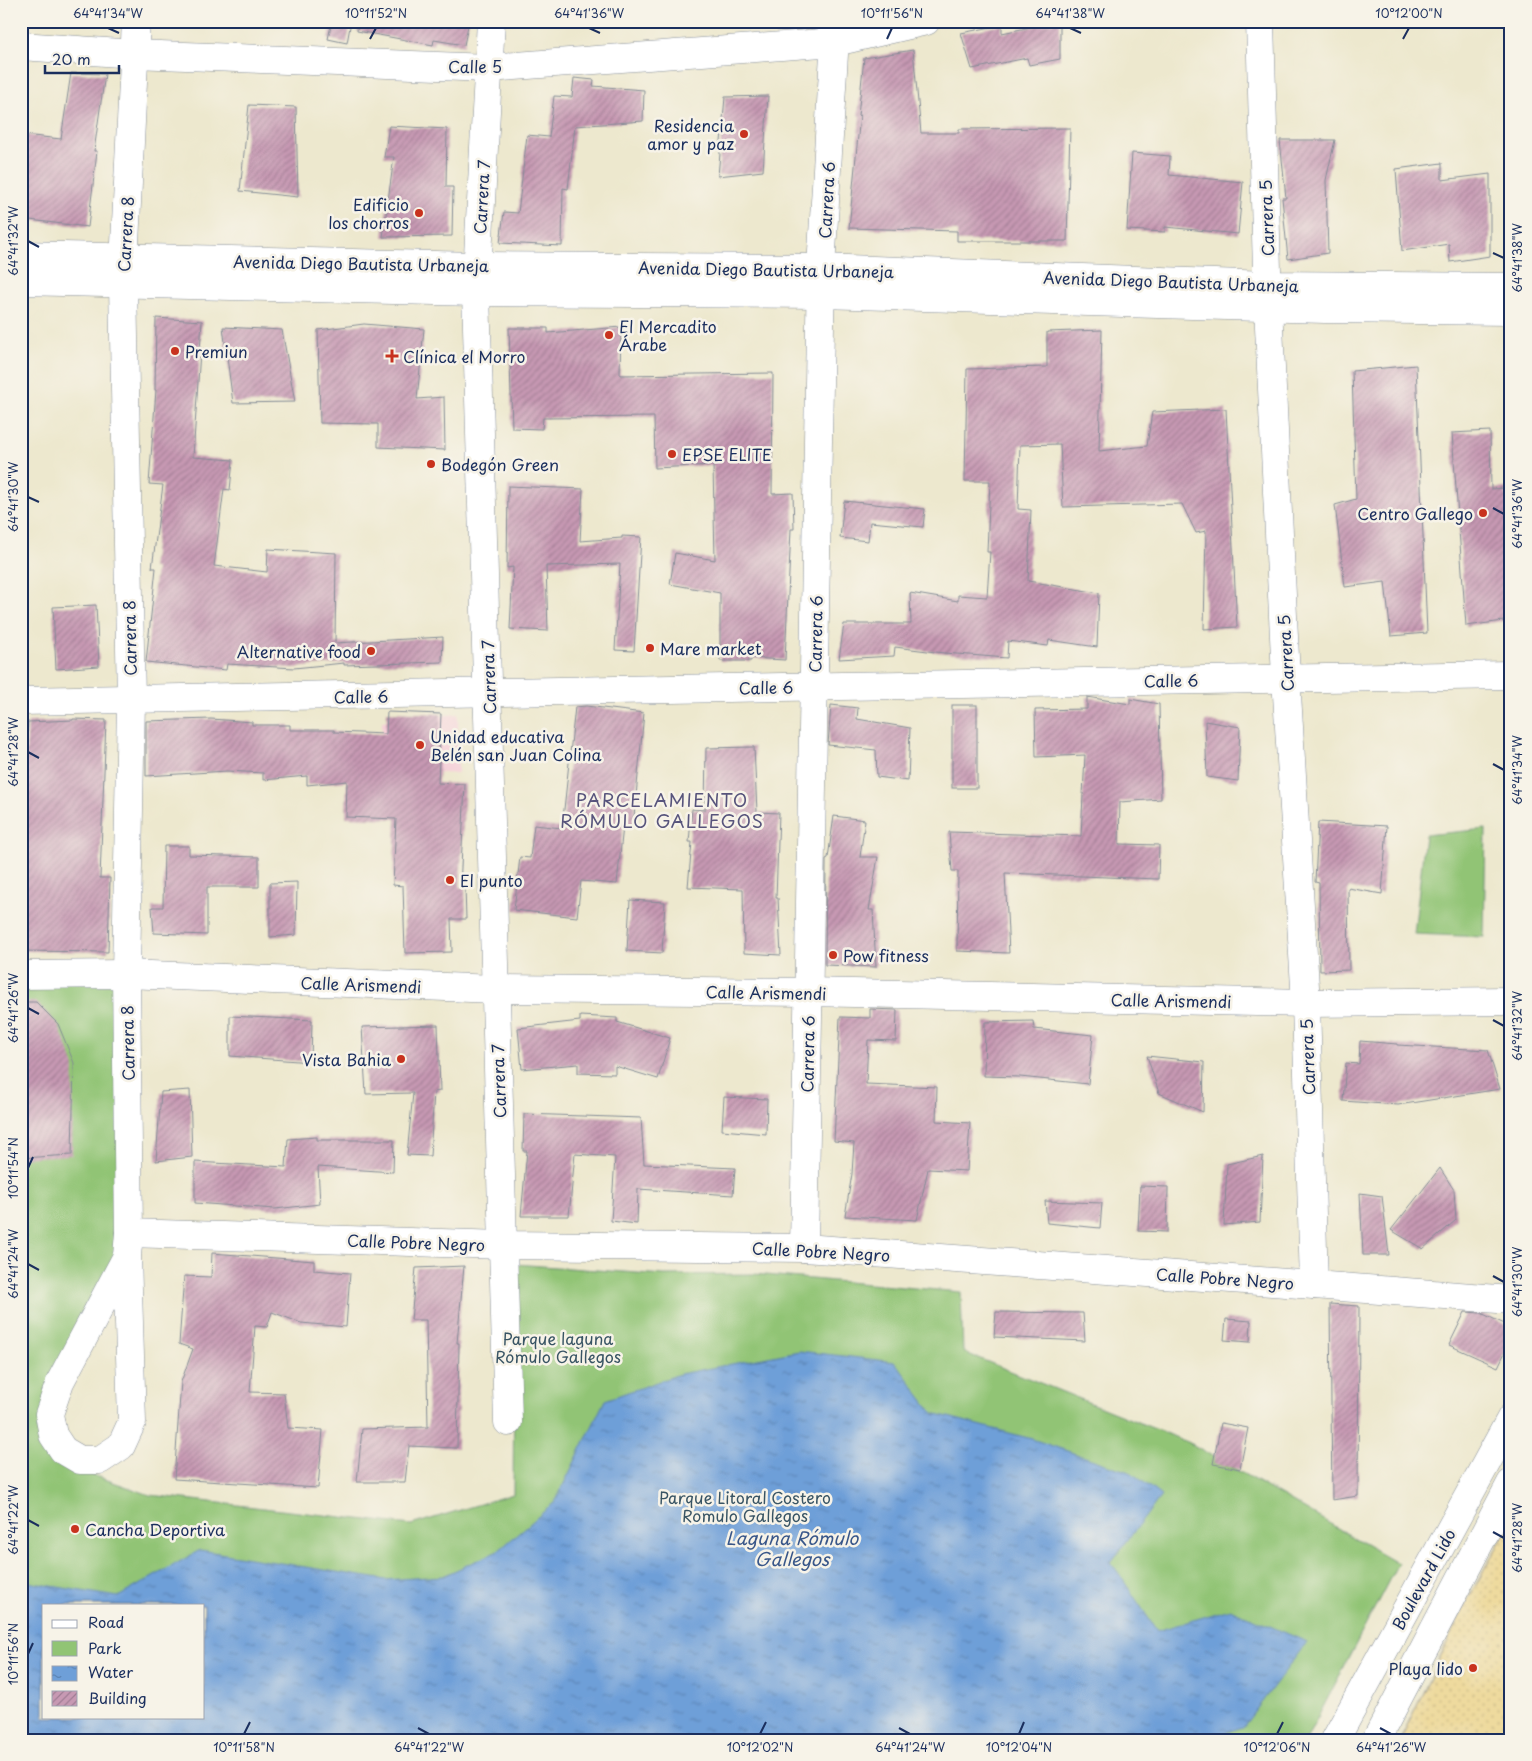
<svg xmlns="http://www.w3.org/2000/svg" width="1532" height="1761" font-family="'Playpen Sans',sans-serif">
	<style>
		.built { fill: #f6cfd8 }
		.green { fill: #91c474; stroke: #567a69; fill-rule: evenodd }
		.sand { fill: url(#sand-dots); stroke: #84847e }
		.water { fill: url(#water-ripples); stroke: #44679b; fill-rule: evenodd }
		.building { fill: url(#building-hatch) }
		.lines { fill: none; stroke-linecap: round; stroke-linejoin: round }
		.minor-casing { stroke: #848c96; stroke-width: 29 }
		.minor { stroke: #fff; stroke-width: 28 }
		.ticks { fill: none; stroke: #1b2f5e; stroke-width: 2 }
		.poi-dot { fill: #c8321e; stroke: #f7f3e8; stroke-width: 2 }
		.labels { text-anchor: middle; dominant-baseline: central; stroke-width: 5; stroke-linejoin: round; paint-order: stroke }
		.street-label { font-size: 16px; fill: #1b2f5e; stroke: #f7f3e8 }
		.poi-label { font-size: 16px; fill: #1b2f5e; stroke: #f7f3e8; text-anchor: start }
		.park-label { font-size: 16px; fill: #385464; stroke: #f7f3e8 }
		.neighbourhood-label { font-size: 18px; letter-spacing: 1px; fill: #57547c; stroke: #f7f3e8 }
		.water-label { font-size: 18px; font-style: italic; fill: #385689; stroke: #f7f3e8 }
		.neatline { fill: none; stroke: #1b2f5e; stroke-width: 2 }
		.ticks-label { font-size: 12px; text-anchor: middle; fill: #1b2f5e }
	</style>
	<defs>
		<pattern id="sand-dots" width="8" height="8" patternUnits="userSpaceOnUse" patternTransform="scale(1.25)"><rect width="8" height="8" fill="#eeda9e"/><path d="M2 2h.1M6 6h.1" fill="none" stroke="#ccbb8a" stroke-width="1.8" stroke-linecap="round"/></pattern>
		<pattern id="water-ripples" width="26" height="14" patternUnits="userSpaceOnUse" patternTransform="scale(1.25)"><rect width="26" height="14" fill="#6e9fd8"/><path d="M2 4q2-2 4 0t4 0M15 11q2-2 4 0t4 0" fill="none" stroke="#5a82b2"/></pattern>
		<pattern id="building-hatch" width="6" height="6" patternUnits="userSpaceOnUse" patternTransform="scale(1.25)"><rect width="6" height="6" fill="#c799b3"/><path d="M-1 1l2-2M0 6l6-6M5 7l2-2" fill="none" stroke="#a17d95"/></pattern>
	</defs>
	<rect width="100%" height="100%" fill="#f7f3e8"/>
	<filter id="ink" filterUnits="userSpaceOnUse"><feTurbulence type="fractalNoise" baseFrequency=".02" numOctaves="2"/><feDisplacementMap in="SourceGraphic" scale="10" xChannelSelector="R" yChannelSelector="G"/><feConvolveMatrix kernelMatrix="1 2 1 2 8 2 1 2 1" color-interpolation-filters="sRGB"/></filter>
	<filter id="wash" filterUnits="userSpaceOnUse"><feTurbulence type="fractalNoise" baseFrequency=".0096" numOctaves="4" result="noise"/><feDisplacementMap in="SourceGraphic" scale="20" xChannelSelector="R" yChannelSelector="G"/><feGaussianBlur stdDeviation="1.12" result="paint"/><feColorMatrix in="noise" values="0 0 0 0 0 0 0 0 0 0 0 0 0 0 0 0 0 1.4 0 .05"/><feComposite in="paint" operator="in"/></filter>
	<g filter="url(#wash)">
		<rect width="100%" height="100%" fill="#ede8ce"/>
		<path class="built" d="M458,714V773L383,770L382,721Z"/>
		<g class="green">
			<path d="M1486,829L1484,937L1414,934L1425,835Z"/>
			<path d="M21,974H126L127,1256L74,1356L45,1458L150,1495L411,1525L513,1494L515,1264L664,1275L754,1274L961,1292L963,1352L1190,1443L1398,1563L1306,1740H21ZM44,1605H204V1717H44Z"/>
		</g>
		<path class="sand" d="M1511,1522V1740H1400L1469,1597Z"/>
		<path class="water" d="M799,1351L895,1362L933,1413L1032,1439L1132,1473L1161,1496L1111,1562L1157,1631L1230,1609L1307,1642L1243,1727L1201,1740H21V1662L30,1650L21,1643V1581L118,1597L200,1550L386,1580L443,1576L498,1551L555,1502L605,1400L680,1374ZM44,1605H204V1717H44Z"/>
		<g id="blocks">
			<g class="building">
				<path d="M332,21H351L347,43L328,39Z"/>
				<path d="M358,21H469L464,45L434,40L433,45L357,31Z"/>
				<path d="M1060,21V59L1029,65L1027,58L972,69L961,33L1002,25V33Z"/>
				<path d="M913,50L921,133H959V129L1070,128L1067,241H957V231L849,228L860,115L858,116L864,58Z"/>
				<path d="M71,73L105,74L94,151H97L88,227L21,219V150L23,135L61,139Z"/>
				<path d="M574,78L594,80L593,86L644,90L643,121L575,126L568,189L563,188L562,246L500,243L504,212L518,213L527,135L549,137L554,96L572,97Z"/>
				<path d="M768,96L763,171L718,176L725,97Z"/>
				<path d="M249,105L296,107L298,197L240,191Z"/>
				<path d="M389,126L447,129L446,187H453L452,236L383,237L394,157H384Z"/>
				<path d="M1280,140H1335L1326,180L1328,253L1288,259L1282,198H1286Z"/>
				<path d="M1132,153L1170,156L1169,175L1243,182L1238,234L1165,227V232L1127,230Z"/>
				<path d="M1442,163V180L1490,174V256L1450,262L1449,244L1402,251L1396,169Z"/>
				<path d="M156,318L202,321L193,457L233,460L230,490L224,489L214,566L267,572L268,549L336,553L335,643L443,637L442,662L344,665V663L294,668L227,664L226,670L146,662L156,568H152L163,485L149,484L156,390H155Z"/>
				<path d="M364,324L424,329L417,399L444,397L445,450L378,447V424L320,423L318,330Z"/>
				<path d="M223,327L282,330L295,402L233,403Z"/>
				<path d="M621,327L620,375L773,373L772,494L793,493L794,529H791L785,660L751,658V661H720V593L670,584L675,553L715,560L713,465L655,468L654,417L543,418L542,429L512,428L509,328H548V333Z"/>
				<path d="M1102,330L1099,451L1147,446L1152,412L1226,409L1237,627L1204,629L1206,531L1196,533L1182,504L1063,507L1060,444L1020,445L1018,509L1031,510L1028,581L1099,593L1097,647L1049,640L1048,646L1008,641L1007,658L944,653L895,647L894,656L839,659L844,624H911L910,593L958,601V595L987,597L990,552H987L990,481H965L967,369L1047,367V332Z"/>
				<path d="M1416,365L1427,633L1391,636L1385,582L1345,587L1335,505L1356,499L1352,371Z"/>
				<path d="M1490,431L1491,489L1506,488L1511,560V620L1466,626L1452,433Z"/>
				<path d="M508,486L583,489L580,541L622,538V536L641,537L634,651L615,650L620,564L546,566L548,631L510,629L513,567L507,568Z"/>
				<path d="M844,501L925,509L923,527L870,522L868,541L840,538Z"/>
				<path d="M96,605L99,666L56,669L53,607Z"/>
				<path d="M1087,697L1130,704V699L1159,704L1161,799L1120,802L1119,844L1159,845L1158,879L1005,873L1009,953L957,951L958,871H952L949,832L1081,836L1085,755L1036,757L1035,710L1087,709Z"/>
				<path d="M831,705L858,708L857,719L910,728L908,781L877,777L876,750L828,745Z"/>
				<rect x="952" y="705" width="25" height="83"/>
				<path d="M586,706L644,713L633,827L623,826L617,884L581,881L577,917L514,910L520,857L530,858L534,825L562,828L575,707Z"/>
				<path d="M387,712L441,714L438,783L465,784L460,888L465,887L466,919H451L452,952L405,953L403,886L393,885L396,819L346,817L347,781L307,785V776L263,780V773L227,771L146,776V721L211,719L252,722V725H290V730H334V732L386,734Z"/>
				<path d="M73,719L106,720L100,878H110L108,952L21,951V832L28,722L73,720Z"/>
				<path d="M1205,721L1240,727L1238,781L1207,777Z"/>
				<path d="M754,747L757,812L779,813L776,898H778L781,955L744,953L743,889L688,887L692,842H689L692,809L705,810L706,748Z"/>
				<path d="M834,816L865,820L860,857H878L869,910H873L876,967L825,965L826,859L828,858Z"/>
				<path d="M1318,822L1387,826L1382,894L1348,888L1349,970L1320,971L1319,883L1315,882Z"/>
				<path d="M164,846H189V855L259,857V887H207V935L154,933L152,907H163Z"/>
				<path d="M297,882L296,935L270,937V883Z"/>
				<path d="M630,900L665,902L662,953L627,951Z"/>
				<path d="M21,1002H36L58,1024L74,1063L72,1155L21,1158Z"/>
				<path d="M870,1009L897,1010L896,1041L868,1040L866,1084L937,1087L936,1121L970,1123L967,1171L928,1169L917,1220L845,1216L852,1174L854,1143L834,1141L840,1017L870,1018Z"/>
				<path d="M230,1016L312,1020L311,1062L230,1056Z"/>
				<path d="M580,1016L617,1018V1022L670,1038L658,1079L615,1066V1074L578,1073V1064L522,1069L518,1028L580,1021Z"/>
				<path d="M1033,1021L1034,1029L1093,1035L1088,1084L1020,1077L984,1076L985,1022Z"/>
				<path d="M438,1025L440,1091L434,1092L430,1156L407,1155L413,1093L366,1094L362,1027Z"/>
				<path d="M1360,1041L1397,1044V1045L1488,1050L1500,1089L1398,1105L1343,1101L1346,1063L1359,1064Z"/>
				<path d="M1147,1056L1204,1062L1203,1112L1159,1093Z"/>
				<path d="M190,1090L192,1157L156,1161L161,1092Z"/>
				<path d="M724,1097L767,1099L766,1134L722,1130Z"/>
				<path d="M524,1114L641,1118L644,1164L735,1168L733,1195L638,1189L637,1224L611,1221L615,1157L575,1154L569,1216H521L527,1151H523Z"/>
				<path d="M317,1137V1140H394L393,1172L318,1167L320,1204L275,1209L195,1203V1162L286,1167L288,1139Z"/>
				<path d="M1263,1156L1260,1222L1224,1225L1227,1164Z"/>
				<path d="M1440,1168L1454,1190L1456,1220L1423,1249L1391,1230Z"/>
				<path d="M1140,1186L1168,1187L1167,1232L1138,1231Z"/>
				<path d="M1360,1193L1382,1196L1389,1255H1363Z"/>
				<path d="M1045,1201L1102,1203L1100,1228L1047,1223Z"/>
				<path d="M212,1253L314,1261V1270L350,1273L346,1327L301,1323L272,1312L267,1327L255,1326L250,1392L284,1393L288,1428L323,1430L318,1488L174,1479L181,1382L193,1349L179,1344L184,1276L211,1277Z"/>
				<path d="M464,1266L457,1343H459L457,1448L409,1446L405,1482H357L362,1429L428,1427L426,1320H411L416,1268Z"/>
				<path d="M1330,1304L1359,1306L1358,1496L1332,1500Z"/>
				<path d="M996,1312L1083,1313L1085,1341L994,1337Z"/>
				<path d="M1465,1312L1481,1313L1511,1327V1340L1498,1367L1449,1345Z"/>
				<path d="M1226,1319L1251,1321L1250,1342L1224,1340Z"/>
				<path d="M1221,1423L1248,1428L1240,1469L1213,1464Z"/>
			</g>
		</g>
	</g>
	<g filter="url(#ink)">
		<use href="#blocks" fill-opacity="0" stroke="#848c96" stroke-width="1"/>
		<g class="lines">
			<defs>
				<g id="minor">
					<path d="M491,21L476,292L508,1422"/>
					<path d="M1260,21L1268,306L1286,678L1306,1003L1314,1285"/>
					<path d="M21,46L134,54L488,68L835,42L926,21"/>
					<path d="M21,255L477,266L821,268L1268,285L1511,287"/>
					<path d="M21,281L476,292L821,294L1325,309L1511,311"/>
					<path d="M21,701C518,693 1014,681 1511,675"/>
					<path d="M21,975L126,974L495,989L808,992L1306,1003L1511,1001"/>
					<path d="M129,1233L503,1245L804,1248L1314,1285L1511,1300"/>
					<path d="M804,1248L821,268L836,21"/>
					<path d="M127,1256L60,1382L49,1414L53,1435L63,1450L80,1460H100L121,1446L132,1422L127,1256L129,1233L126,974L131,700L123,284L136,21"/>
					<path d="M1335,1740L1511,1418"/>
					<path d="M1376,1740L1511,1483"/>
				</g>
			</defs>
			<use href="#minor" class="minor-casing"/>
			<use href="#minor" class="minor"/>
		</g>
	</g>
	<path class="ticks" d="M108,28L119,33M589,28L600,33M1070,28L1081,33M370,39L376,28M887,39L892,28M1403,39L1409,28M28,241L39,247M1493,253L1504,258M28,497L39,502M1493,508L1504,514M28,752L39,758M1493,764L1504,770M28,1008L39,1014M1493,1020L1504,1026M28,1168L33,1157M28,1264L39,1270M1493,1276L1504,1282M28,1520L39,1526M1493,1532L1504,1538M28,1654L33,1643M418,1728L429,1734M899,1728L910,1734M1380,1728L1391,1734M244,1734L250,1722M760,1734L766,1722M1019,1734L1024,1722M1277,1734L1283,1722"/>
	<g class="poi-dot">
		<circle cx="744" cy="134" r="5"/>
		<circle cx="419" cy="213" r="5"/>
		<circle cx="609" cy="335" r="5"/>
		<circle cx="175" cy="351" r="5"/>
		<path d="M389.5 348.5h5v5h5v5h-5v5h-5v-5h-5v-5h5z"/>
		<circle cx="672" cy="454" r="5"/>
		<circle cx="431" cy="464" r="5"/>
		<circle cx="1483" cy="513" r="5"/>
		<circle cx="650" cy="648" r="5"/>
		<circle cx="371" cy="651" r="5"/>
		<circle cx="420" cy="745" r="5"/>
		<circle cx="450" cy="880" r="5"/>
		<circle cx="833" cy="955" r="5"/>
		<circle cx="401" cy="1059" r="5"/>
		<circle cx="75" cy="1529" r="5"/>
		<circle cx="1473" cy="1668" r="5"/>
	</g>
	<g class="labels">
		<g class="street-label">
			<text x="475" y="66">Calle 5</text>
			<text transform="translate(481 197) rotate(-87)">Carrera 7</text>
			<text transform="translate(826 200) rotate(-87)">Carrera 6</text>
			<text transform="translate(1266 218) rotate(-92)">Carrera 5</text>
			<text transform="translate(125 234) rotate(-87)">Carrera 8</text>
			<text transform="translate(361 263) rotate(1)">Avenida Diego Bautista Urbaneja</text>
			<text transform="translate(766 269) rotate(1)">Avenida Diego Bautista Urbaneja</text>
			<text transform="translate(1171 281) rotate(2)">Avenida Diego Bautista Urbaneja</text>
			<text transform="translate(815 634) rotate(-89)">Carrera 6</text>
			<text transform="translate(129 638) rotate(-91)">Carrera 8</text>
			<text transform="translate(1285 653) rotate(-93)">Carrera 5</text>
			<text transform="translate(488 677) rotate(-92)">Carrera 7</text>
			<text transform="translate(1171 680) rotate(-1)">Calle 6</text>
			<text transform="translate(766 687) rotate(-1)">Calle 6</text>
			<text transform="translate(361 696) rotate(-1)">Calle 6</text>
			<text transform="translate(361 984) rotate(2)">Calle Arismendi</text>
			<text transform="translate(766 992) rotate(1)">Calle Arismendi</text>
			<text transform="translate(1171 1000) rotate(1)">Calle Arismendi</text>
			<text transform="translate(127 1043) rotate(-91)">Carrera 8</text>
			<text transform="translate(807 1054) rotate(-89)">Carrera 6</text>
			<text transform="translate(1307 1057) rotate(-92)">Carrera 5</text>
			<text transform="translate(498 1081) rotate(-92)">Carrera 7</text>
			<text transform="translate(416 1242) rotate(2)">Calle Pobre Negro</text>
			<text transform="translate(821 1251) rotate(3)">Calle Pobre Negro</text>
			<text transform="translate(1225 1278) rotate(4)">Calle Pobre Negro</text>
			<text transform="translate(1423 1579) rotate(-61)">Boulevard Lido</text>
		</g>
		<g class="poi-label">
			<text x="734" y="125" text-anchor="end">Residencia<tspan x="734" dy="18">amor y paz</tspan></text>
			<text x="409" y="204" text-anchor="end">Edificio<tspan x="409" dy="18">los chorros</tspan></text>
			<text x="619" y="326">El Mercadito<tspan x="619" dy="18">Árabe</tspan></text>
			<text x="185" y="351">Premiun</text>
			<text x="403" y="356">Clínica el Morro</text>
			<text x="682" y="454">EPSE ELITE</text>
			<text x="441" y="464">Bodegón Green</text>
			<text x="1473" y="513" text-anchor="end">Centro Gallego</text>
			<text x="660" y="648">Mare market</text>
			<text x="361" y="651" text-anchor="end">Alternative food</text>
			<text x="430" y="736">Unidad educativa<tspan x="430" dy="18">Belén san Juan Colina</tspan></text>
			<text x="460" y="880">El punto</text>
			<text x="843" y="955">Pow fitness</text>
			<text x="391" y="1059" text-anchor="end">Vista Bahia</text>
			<text x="85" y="1529">Cancha Deportiva</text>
			<text x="1463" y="1668" text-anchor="end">Playa lido</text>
		</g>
		<g class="park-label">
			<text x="558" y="1338">Parque laguna<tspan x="558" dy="18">Rómulo Gallegos</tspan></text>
			<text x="745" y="1497">Parque Litoral Costero<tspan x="745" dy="18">Romulo Gallegos</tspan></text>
		</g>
		<g class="neighbourhood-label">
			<text x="662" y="799">PARCELAMIENTO<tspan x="662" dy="21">RÓMULO GALLEGOS</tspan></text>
		</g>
		<g class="water-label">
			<text x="792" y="1537">Laguna Rómulo<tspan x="792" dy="21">Gallegos</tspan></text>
		</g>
	</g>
	<rect width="1532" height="1761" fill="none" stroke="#f7f3e8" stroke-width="55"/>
	<rect x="42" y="1604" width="162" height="115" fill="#f7f3e8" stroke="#9fa5b1"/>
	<rect x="52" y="1620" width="25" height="8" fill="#ffffff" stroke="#9fa5b1"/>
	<text x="88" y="1628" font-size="15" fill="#1b2f5e">Road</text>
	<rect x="52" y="1641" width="25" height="15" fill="#91c474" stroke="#9fa5b1"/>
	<text x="88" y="1654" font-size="15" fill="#1b2f5e">Park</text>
	<rect x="52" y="1666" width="25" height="15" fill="url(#water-ripples)" stroke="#9fa5b1"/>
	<text x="88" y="1678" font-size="15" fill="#1b2f5e">Water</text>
	<rect x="52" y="1691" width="25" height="15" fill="url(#building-hatch)" stroke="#9fa5b1"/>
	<text x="88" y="1704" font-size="15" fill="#1b2f5e">Building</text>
	<path d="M45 65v8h74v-8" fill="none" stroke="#1b2f5e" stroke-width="2.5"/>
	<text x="52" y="65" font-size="15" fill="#1b2f5e" stroke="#f7f3e8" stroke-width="4" paint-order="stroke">20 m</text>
	<rect x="28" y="28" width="1476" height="1706" class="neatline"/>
	<g class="ticks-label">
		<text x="108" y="18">64°41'34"W</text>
		<text x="376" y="18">10°11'52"N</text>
		<text x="589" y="18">64°41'36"W</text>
		<text x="892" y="18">10°11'56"N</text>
		<text x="1070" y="18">64°41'38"W</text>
		<text x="1409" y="18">10°12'00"N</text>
		<text transform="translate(14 241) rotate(-90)" y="4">64°41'32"W</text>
		<text transform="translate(1518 258) rotate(-90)" y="4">64°41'38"W</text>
		<text transform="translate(14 497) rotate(-90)" y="4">64°41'30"W</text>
		<text transform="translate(1518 514) rotate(-90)" y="4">64°41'36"W</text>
		<text transform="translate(14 752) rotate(-90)" y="4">64°41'28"W</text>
		<text transform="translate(1518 770) rotate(-90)" y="4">64°41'34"W</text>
		<text transform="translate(14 1008) rotate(-90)" y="4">64°41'26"W</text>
		<text transform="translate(1518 1026) rotate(-90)" y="4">64°41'32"W</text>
		<text transform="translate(14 1168) rotate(-90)" y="4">10°11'54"N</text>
		<text transform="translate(14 1264) rotate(-90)" y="4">64°41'24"W</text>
		<text transform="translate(1518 1282) rotate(-90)" y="4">64°41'30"W</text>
		<text transform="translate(14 1520) rotate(-90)" y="4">64°41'22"W</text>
		<text transform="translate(1518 1538) rotate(-90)" y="4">64°41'28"W</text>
		<text transform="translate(14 1654) rotate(-90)" y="4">10°11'56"N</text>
		<text x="244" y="1752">10°11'58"N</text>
		<text x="429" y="1752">64°41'22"W</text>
		<text x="760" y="1752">10°12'02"N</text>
		<text x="910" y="1752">64°41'24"W</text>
		<text x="1019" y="1752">10°12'04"N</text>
		<text x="1277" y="1752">10°12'06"N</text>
		<text x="1391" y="1752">64°41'26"W</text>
	</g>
</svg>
